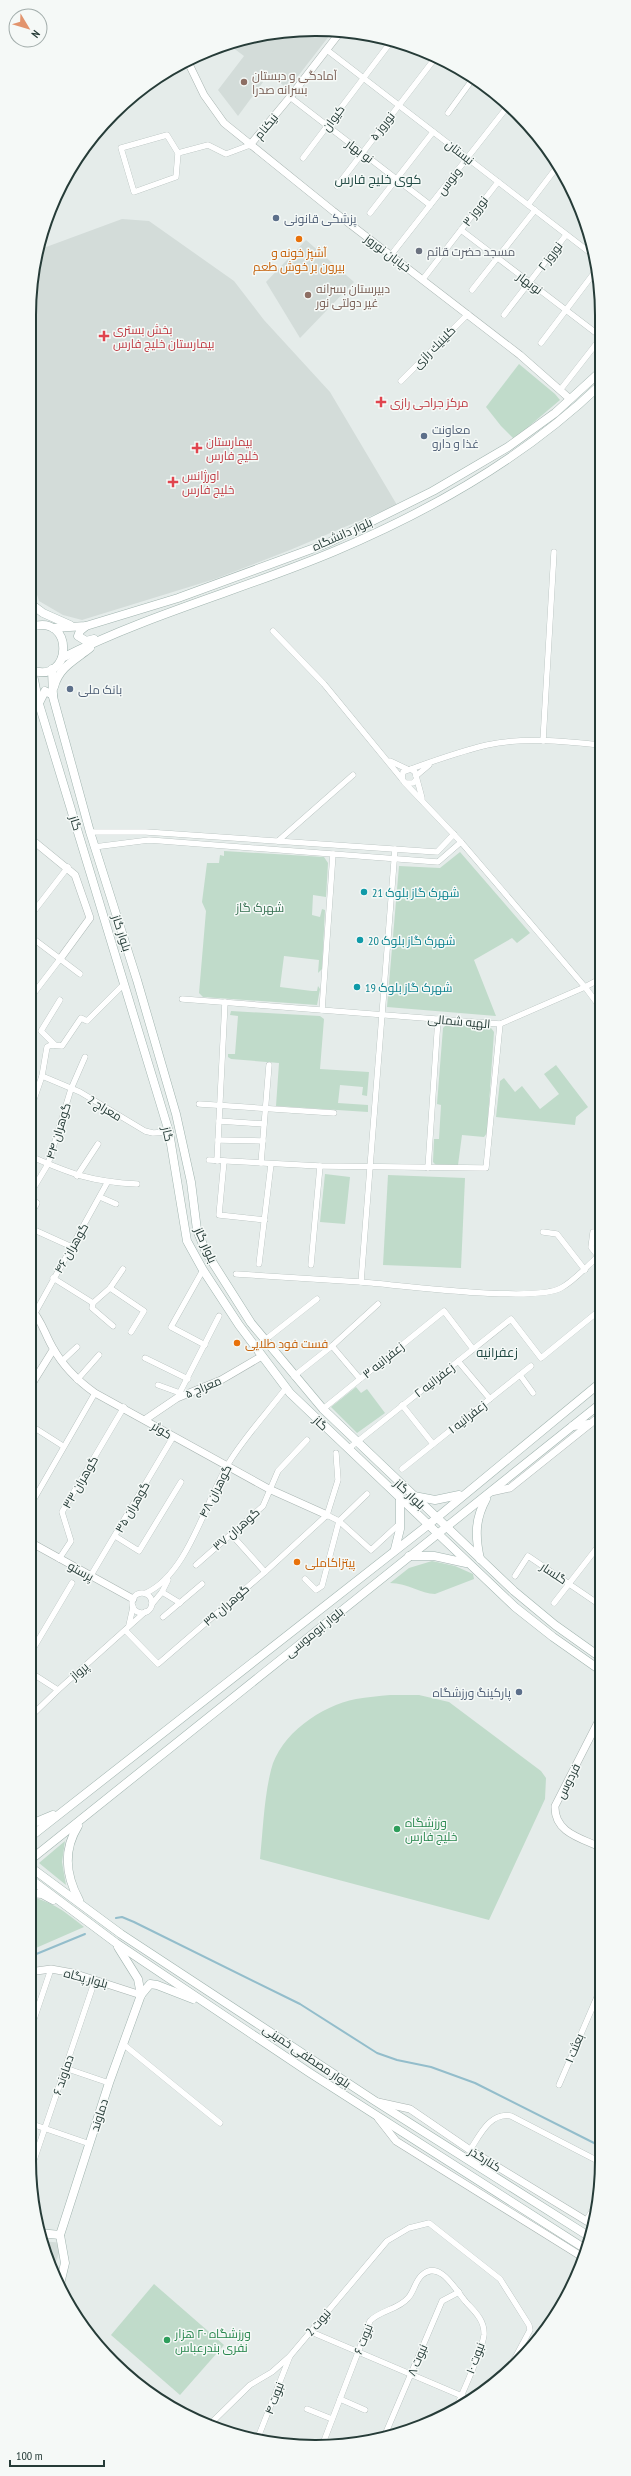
<svg xmlns="http://www.w3.org/2000/svg" width="631" height="2476" font-family="'PT Sans Narrow',Cairo,sans-serif">
	<style>
		.built { fill: #d3dcd9 }
		.green { fill: #c0dbca }
		.lines { fill: none; stroke-linecap: round; stroke-linejoin: round }
		.stream { stroke: #93bdcb; stroke-width: 2 }
		.minor-casing { stroke: #a8b4b1; stroke-width: 6 }
		.tertiary-casing { stroke: #a8b4b1; stroke-width: 8 }
		.secondary-casing { stroke: #a1b4af; stroke-width: 9 }
		.minor { stroke: #fff; stroke-width: 5.5 }
		.tertiary { stroke: #fff; stroke-width: 7 }
		.secondary { stroke: #fff; stroke-width: 8 }
		.education-dot { fill: #8d6e63; stroke: #f5f9f7; stroke-width: 1.5 }
		.service-dot { fill: #5c6f8a; stroke: #f5f9f7; stroke-width: 1.5 }
		.food-dot { fill: #e8710a; stroke: #f5f9f7; stroke-width: 1.5 }
		.worship-dot { fill: #6b7280; stroke: #f5f9f7; stroke-width: 1.5 }
		.health-dot { fill: #e0444e; stroke: #f5f9f7; stroke-width: 1.5 }
		.culture-dot { fill: #0f9aa8; stroke: #f5f9f7; stroke-width: 1.5 }
		.leisure-dot { fill: #2e9e5b; stroke: #f5f9f7; stroke-width: 1.5 }
		.labels { text-anchor: middle; dominant-baseline: central; stroke-width: 3; stroke-linejoin: round; paint-order: stroke }
		.education-label { font-size: 12px; fill: #785e54; stroke: #f5f9f7; text-anchor: start }
		.street-label { font-size: 12px; fill: #263c38; stroke: #f5f9f7 }
		.service-label { font-size: 12px; fill: #4e5e75; stroke: #f5f9f7; text-anchor: start }
		.worship-label { font-size: 12px; fill: #5b616d; stroke: #f5f9f7; text-anchor: start }
		.food-label { font-size: 12px; fill: #c56008; stroke: #f5f9f7; text-anchor: start }
		.health-label { font-size: 12px; fill: #be3a42; stroke: #f5f9f7; text-anchor: start }
		.culture-label { font-size: 12px; fill: #0d838f; stroke: #f5f9f7; text-anchor: start }
		.park-label { font-size: 12px; fill: #346f50; stroke: #f5f9f7 }
		.leisure-label { font-size: 12px; fill: #27864d; stroke: #f5f9f7; text-anchor: start }
		.neighbourhood-label { font-size: 13px; fill: #244c46; stroke: #f5f9f7 }
		.rim { fill: none; stroke: #263c38; stroke-width: 2 }
	</style>
	<rect width="100%" height="100%" fill="#e5ecea"/>
	<g class="built">
		<path d="M297,30L333,31L288,89L269,74L238,116L218,90L244,56L228,44L242,39Z"/>
		<path d="M122,219L149,221L234,281L264,320L330,392L397,505L290,550L215,579L82,620L63,615L39,601L31,575V278L38,250Z"/>
		<path d="M306,240L354,282L300,338L266,282Z"/>
		<path d="M42,2241L63,2243L52,2272L51,2270Z"/>
	</g>
	<g class="green">
		<path d="M519,364L555,394L560,400L514,439L501,426L486,407Z"/>
		<path d="M224,851L324,857L328,863L326,897L313,895L312,915L320,917L322,909L325,910L322,969L318,973L319,960L284,956L280,987L312,991H317L318,986L320,989L317,1005L203,997L199,993L206,911L202,902L207,863H219L220,855L224,856Z"/>
		<path d="M460,852L530,933L517,943L512,938L474,960L496,1016L387,1007L399,866L440,868Z"/>
		<path d="M231,1011L320,1016L324,1019L320,1069L369,1072L367,1096L362,1095L363,1087L340,1085L338,1103L368,1105V1112L276,1106L279,1063L231,1059L228,1057V1054H235L238,1016L230,1015Z"/>
		<path d="M447,1024L491,1028L494,1032L487,1133L484,1137L462,1135L458,1165H436L433,1162L434,1139H439L441,1105L437,1104L443,1028Z"/>
		<path d="M556,1065L588,1107L576,1117L575,1125L496,1117L500,1081L504,1078L515,1092L522,1086L540,1109L559,1094L544,1074Z"/>
		<path d="M325,1174L350,1177L345,1224L320,1222Z"/>
		<path d="M388,1175L465,1178L461,1268L383,1265Z"/>
		<path d="M356,1387L361,1393L367,1389L385,1413L357,1433L331,1407Z"/>
		<path d="M432,1561L455,1566L473,1574L474,1579L435,1594C421,1594 408,1583 390,1583L409,1568Z"/>
		<path d="M390,1695H419L449,1702L541,1771L546,1778L545,1799L489,1920L260,1859C263,1830 264,1798 271,1770C280,1734 321,1706 356,1699C367,1697 379,1696 390,1695Z"/>
		<path d="M65,1841L62,1862L66,1885L39,1863Z"/>
		<path d="M29,1897C51,1900 68,1914 84,1927L29,1951Z"/>
		<path d="M154,2284L224,2345L180,2395L111,2335Z"/>
	</g>
	<g class="lines">
		<g class="stream">
			<path d="M116,1918L122,1917L134,1922L300,2004L377,2053L397,2060L431,2067L475,2083L600,2146"/>
			<path d="M29,1957L85,1934"/>
		</g>
		<defs>
			<g id="minor">
				<path d="M327,50L593,255"/>
				<path d="M290,97L430,205"/>
				<path d="M448,113L472,80"/>
				<path d="M167,135L178,153L176,177L134,192L121,148Z"/>
				<path d="M178,153L208,145L226,154L250,145"/>
				<path d="M303,158L390,43"/>
				<path d="M337,186L436,57"/>
				<path d="M528,205L557,167"/>
				<path d="M370,213L433,132"/>
				<path d="M461,230L600,336"/>
				<path d="M391,255L508,106"/>
				<path d="M423,279L498,182"/>
				<path d="M472,290L535,210"/>
				<path d="M504,315L566,235"/>
				<path d="M541,343L597,269"/>
				<path d="M401,381L468,314"/>
				<path d="M561,389L600,339"/>
				<path d="M273,631L324,684L402,779"/>
				<path d="M543,741L554,552"/>
				<path d="M390,761L407,769"/>
				<path d="M411,769C436,760 461,751 487,745C521,737 565,741 600,745"/>
				<path d="M416,776L429,765"/>
				<path d="M416,780L413,783H405L402,779L403,772L411,769L415,772L422,798"/>
				<path d="M90,832H146L437,852L454,834"/>
				<path d="M278,841L353,775"/>
				<path d="M94,847L149,840L438,862L461,842"/>
				<path d="M31,915L68,867"/>
				<path d="M31,937L80,974"/>
				<path d="M34,993L60,959"/>
				<path d="M182,999L500,1024L585,987L461,842L405,783"/>
				<path d="M600,1007L585,987L600,979"/>
				<path d="M322,1010L333,854"/>
				<path d="M55,1045L41,1031L60,1000"/>
				<path d="M42,1076L80,1092L145,1131L153,1133L169,1132"/>
				<path d="M199,1104L334,1113"/>
				<path d="M30,1111L42,1076L47,1047L51,1045L62,1046L81,1018L87,1021L124,984"/>
				<path d="M219,1121L264,1124"/>
				<path d="M218,1140L263,1141"/>
				<path d="M30,1156C71,1174 92,1182 137,1184"/>
				<path d="M209,1160L320,1166L486,1168L500,1024"/>
				<path d="M217,1161L225,1002"/>
				<path d="M224,1161L219,1215L265,1220"/>
				<path d="M261,1163L269,1065"/>
				<path d="M428,1168L438,1019"/>
				<path d="M77,1176L98,1144"/>
				<path d="M30,1194L48,1164L71,1089L85,1057"/>
				<path d="M100,1197L116,1204"/>
				<path d="M30,1216L37,1203L30,1197"/>
				<path d="M30,1228L72,1247"/>
				<path d="M543,1232L557,1234L585,1270"/>
				<path d="M593,1232L591,1247L598,1256"/>
				<path d="M259,1264L271,1164"/>
				<path d="M311,1265L320,1166"/>
				<path d="M203,1270L171,1327L205,1345"/>
				<path d="M236,1274L361,1282L395,849"/>
				<path d="M53,1278L93,1303L92,1308L113,1326"/>
				<path d="M361,1282C399,1285 534,1303 561,1288C576,1280 586,1266 600,1255"/>
				<path d="M110,1288L144,1311L131,1332"/>
				<path d="M93,1303L110,1288L123,1269"/>
				<path d="M35,1313L107,1183"/>
				<path d="M265,1340L317,1299"/>
				<path d="M332,1346L360,1379"/>
				<path d="M145,1358L188,1379"/>
				<path d="M62,1361L77,1347"/>
				<path d="M458,1361L490,1399"/>
				<path d="M520,1375L533,1393"/>
				<path d="M294,1376L332,1346L378,1304"/>
				<path d="M77,1380L99,1355"/>
				<path d="M158,1385L180,1393"/>
				<path d="M177,1398L219,1316"/>
				<path d="M402,1405L433,1444"/>
				<path d="M323,1409L444,1311L473,1349"/>
				<path d="M30,1425L63,1446"/>
				<path d="M348,1449L511,1319L541,1358L600,1310"/>
				<path d="M402,1469L531,1366"/>
				<path d="M327,1515L339,1521L371,1550L397,1526"/>
				<path d="M30,1521L34,1499L95,1393"/>
				<path d="M231,1534L265,1572"/>
				<path d="M115,1536L139,1551L181,1482"/>
				<path d="M59,1559L71,1541L62,1512L124,1407"/>
				<path d="M196,1565L263,1506L278,1471L307,1440"/>
				<path d="M515,1576L528,1556L600,1605"/>
				<path d="M90,1577L173,1437"/>
				<path d="M305,1579L316,1590L322,1586L339,1521L367,1494"/>
				<path d="M162,1592L180,1603"/>
				<path d="M146,1593C187,1574 204,1506 226,1468C239,1443 268,1412 286,1388"/>
				<circle cx="142" cy="1603" r="10"/>
				<path d="M554,1603L600,1544"/>
				<path d="M152,1604L162,1592L168,1580"/>
				<path d="M163,1617L202,1584"/>
				<path d="M129,1625L133,1607"/>
				<path d="M126,1631L158,1664L265,1572L327,1515L338,1480L336,1453"/>
				<path d="M30,1654L72,1583"/>
				<path d="M30,1672L58,1690L145,1612"/>
				<path d="M30,1717L58,1690"/>
				<path d="M29,2034L51,1969"/>
				<path d="M123,2044L220,2123"/>
				<path d="M65,2068L109,2083"/>
				<path d="M559,2085L600,1990"/>
				<path d="M29,2123L90,2144"/>
				<path d="M470,2150C480,2135 490,2112 511,2116L600,2162"/>
				<path d="M30,2172L95,1980"/>
				<path d="M586,2221L600,2198"/>
				<path d="M309,2331L469,2399"/>
				<path d="M340,2399L365,2410"/>
				<path d="M307,2409L332,2419"/>
				<path d="M209,2425L250,2385L272,2372L290,2356L387,2241L409,2228L429,2223L500,2279L529,2325L530,2330L508,2371"/>
				<path d="M384,2437L442,2301L459,2292"/>
				<path d="M257,2440L290,2356"/>
				<path d="M322,2446L370,2321C380,2310 398,2310 408,2298C414,2292 415,2281 422,2275C440,2259 456,2291 466,2302C474,2311 485,2320 484,2335C482,2351 464,2389 457,2406"/>
			</g>
			<g id="tertiary">
				<path d="M187,60L204,95L224,123L333,211L520,355L570,399"/>
				<path d="M250,145L290,97L341,31"/>
				<path d="M31,839L75,875L90,918L60,959"/>
				<path d="M30,1308C41,1318 45,1335 53,1348C63,1366 78,1381 95,1393L269,1489L327,1515"/>
				<path d="M30,1387L53,1350"/>
				<path d="M146,1419L177,1398L221,1380L262,1356"/>
				<path d="M491,1492L510,1488L600,1416"/>
				<path d="M30,1542L133,1599"/>
				<path d="M600,1847C580,1838 554,1832 555,1806L600,1718"/>
				<path d="M29,1972L51,1969L73,1973L141,1995"/>
				<path d="M378,2102L410,2109L470,2150L593,2225"/>
				<path d="M378,2118L396,2141L584,2258"/>
			</g>
			<g id="secondary">
				<path d="M31,604L43,613L70,625"/>
				<path d="M86,626L80,631L78,636L86,641L94,639"/>
				<path d="M53,628L86,626L178,598L328,543L433,491L508,447L555,413L600,372"/>
				<path d="M62,658C149,614 245,589 335,551C430,511 525,457 600,385"/>
				<path d="M52,669L53,697L90,832L137,980L176,1114L191,1182L197,1230L206,1252L251,1323L323,1409L514,1591L555,1625L600,1657"/>
				<path d="M31,670C73,686 75,612 31,627"/>
				<path d="M32,670L39,704L169,1132L187,1241L203,1270L239,1325L290,1393L515,1607L553,1637L600,1670"/>
				<path d="M54,687C59,667 75,660 90,648"/>
				<path d="M39,703L45,691L53,695"/>
				<path d="M573,1426L589,1424"/>
				<path d="M414,1496L435,1500L459,1495"/>
				<path d="M395,1549L400,1529V1498"/>
				<path d="M409,1556H434L466,1563"/>
				<path d="M480,1559C475,1536 475,1519 486,1499"/>
				<path d="M29,1825L53,1815"/>
				<path d="M78,1826C63,1850 66,1876 79,1900"/>
				<path d="M29,1838L428,1525L600,1383"/>
				<path d="M29,1861L600,1404"/>
				<path d="M29,1866L121,1934L375,2101L590,2237"/>
				<path d="M29,1878L116,1943L310,2073L587,2250"/>
				<path d="M29,1893L42,1894L53,1900"/>
				<path d="M118,1947L138,1979L141,1995"/>
				<path d="M39,2233L60,2235"/>
				<path d="M60,2284L65,2263L60,2235L109,2083L141,1995L150,1984L157,1985L193,1999"/>
			</g>
		</defs>
		<use href="#minor" class="minor-casing"/>
		<use href="#tertiary" class="tertiary-casing"/>
		<use href="#secondary" class="secondary-casing"/>
		<use href="#minor" class="minor"/>
		<use href="#tertiary" class="tertiary"/>
		<use href="#secondary" class="secondary"/>
	</g>
	<g class="education-dot">
		<circle cx="244" cy="82" r="4"/>
		<circle cx="308" cy="295" r="4"/>
	</g>
	<g class="service-dot">
		<circle cx="276" cy="218" r="4"/>
		<circle cx="424" cy="436" r="4"/>
		<circle cx="70" cy="689" r="4"/>
		<circle cx="519" cy="1692" r="4"/>
	</g>
	<g class="food-dot">
		<circle cx="299" cy="239" r="4"/>
		<circle cx="237" cy="1343" r="4"/>
		<circle cx="297" cy="1562" r="4"/>
	</g>
	<circle class="worship-dot" cx="419" cy="251" r="4"/>
	<g class="health-dot">
		<path d="M102 330h4v4h4v4h-4v4h-4v-4h-4v-4h4z"/>
		<path d="M379 396h4v4h4v4h-4v4h-4v-4h-4v-4h4z"/>
		<path d="M195 442h4v4h4v4h-4v4h-4v-4h-4v-4h4z"/>
		<path d="M171 476h4v4h4v4h-4v4h-4v-4h-4v-4h4z"/>
	</g>
	<g class="culture-dot">
		<circle cx="364" cy="892" r="4"/>
		<circle cx="360" cy="940" r="4"/>
		<circle cx="357" cy="987" r="4"/>
	</g>
	<g class="leisure-dot">
		<circle cx="397" cy="1829" r="4"/>
		<circle cx="167" cy="2340" r="4"/>
	</g>
	<g class="labels">
		<g class="education-label">
			<text x="252" y="75">آمادگی و دبستان<tspan x="252" dy="14">بسرانه صدرا</tspan></text>
			<text x="316" y="288">دبیرستان بسرانه<tspan x="316" dy="14">غیر دولتی نور</tspan></text>
		</g>
		<g class="street-label">
			<text transform="translate(333 118) rotate(-54)">کیوان</text>
			<text transform="translate(266 126) rotate(-50)">نیکنام</text>
			<text transform="translate(382 126) rotate(-52)">نوروز ۵</text>
			<text transform="translate(360 151) rotate(37)">نو بهار</text>
			<text transform="translate(460 152) rotate(38)">نیستان</text>
			<text transform="translate(449 181) rotate(-52)">ونوس</text>
			<text transform="translate(475 211) rotate(-53)">نوروز ۳</text>
			<text transform="translate(388 253) rotate(37)">خیابان نوروز</text>
			<text transform="translate(550 256) rotate(-53)">نوروز ۲</text>
			<text transform="translate(530 283) rotate(37)">نوبهار</text>
			<text transform="translate(434 347) rotate(-45)">كلينيك رازی</text>
			<text transform="translate(342 534) rotate(-24)">بلوار دانشگاه</text>
			<text transform="translate(76 823) rotate(73)">گاز</text>
			<text transform="translate(122 933) rotate(72)">بلوار گاز</text>
			<text transform="translate(459 1021) rotate(5)">الهیه شمالی</text>
			<text transform="translate(105 1108) rotate(31)">معراج 2</text>
			<text transform="translate(58 1131) rotate(-73)">گوهران ۴۴</text>
			<text transform="translate(168 1134) rotate(78)">گاز</text>
			<text transform="translate(206 1245) rotate(66)">بلوار گاز</text>
			<text transform="translate(71 1248) rotate(-60)">گوهران ۴۶</text>
			<text transform="translate(383 1360) rotate(-39)">زعفرانیه ۳</text>
			<text transform="translate(434 1380) rotate(-38)">زعفرانیه ۲</text>
			<text transform="translate(203 1387) rotate(-23)">معراج ۵</text>
			<text transform="translate(467 1417) rotate(-38)">زعفرانیه ۱</text>
			<text transform="translate(321 1423) rotate(44)">گاز</text>
			<text transform="translate(162 1430) rotate(32)">کوثر</text>
			<text transform="translate(80 1482) rotate(-60)">گوهران ۳۳</text>
			<text transform="translate(215 1491) rotate(-63)">گوهران ۴۸</text>
			<text transform="translate(410 1494) rotate(44)">بلوار گاز</text>
			<text transform="translate(132 1507) rotate(-60)">گوهران ۳۵</text>
			<text transform="translate(236 1529) rotate(-41)">گوهران ۳۷</text>
			<text transform="translate(81 1571) rotate(29)">پرستو</text>
			<text transform="translate(554 1573) rotate(34)">گلسار</text>
			<text transform="translate(226 1605) rotate(-41)">گوهران ۳۹</text>
			<text transform="translate(314 1632) rotate(-39)">بلوار ابوموسی</text>
			<text transform="translate(79 1671) rotate(-41)">پرواز</text>
			<text transform="translate(568 1781) rotate(-63)">فردوس</text>
			<text transform="translate(86 1978) rotate(15)">بلوار پگاه</text>
			<text transform="translate(574 2048) rotate(-67)">بعثت ۱</text>
			<text transform="translate(307 2056) rotate(34)">بلوار مصطفی خمینی</text>
			<text transform="translate(63 2075) rotate(-71)">دماوند ۶</text>
			<text transform="translate(99 2115) rotate(-72)">دماوند</text>
			<text transform="translate(485 2159) rotate(32)">کنارگذر</text>
			<text transform="translate(318 2322) rotate(-49)">نبوت 2</text>
			<text transform="translate(363 2339) rotate(-68)">نبوت ۶</text>
			<text transform="translate(475 2358) rotate(-69)">نبوت ۱۰</text>
			<text transform="translate(417 2360) rotate(-67)">نبوت ۸</text>
			<text transform="translate(274 2398) rotate(-69)">نبوت ۴</text>
		</g>
		<g class="service-label">
			<text x="284" y="218">پزشکی قانونی</text>
			<text x="432" y="429">معاونت<tspan x="432" dy="14">غذا و دارو</tspan></text>
			<text x="78" y="689">بانک ملی</text>
			<text x="511" y="1692" text-anchor="end">پارکینگ ورزشگاه</text>
		</g>
		<g class="worship-label">
			<text x="427" y="251">مسجد حضرت قائم</text>
		</g>
		<g class="food-label">
			<text x="299" y="252" text-anchor="middle">آشپز خونه و<tspan x="299" dy="14">بیرون بر خوش طعم</tspan></text>
			<text x="245" y="1343">فست فود طلایی</text>
			<text x="305" y="1562">پیتزاکاملی</text>
		</g>
		<g class="health-label">
			<text x="113" y="329">بخش بستری<tspan x="113" dy="14">بیمارستان خلیج فارس</tspan></text>
			<text x="390" y="402">مرکز جراحی رازی</text>
			<text x="206" y="441">بیمارستان<tspan x="206" dy="14">خلیج فارس</tspan></text>
			<text x="182" y="475">اورژانس<tspan x="182" dy="14">خلیج فارس</tspan></text>
		</g>
		<g class="culture-label">
			<text x="372" y="892">شهرک گاز بلوک 21</text>
			<text x="368" y="940">شهرک گاز بلوک 20</text>
			<text x="365" y="987">شهرک گاز بلوک 19</text>
		</g>
		<g class="park-label">
			<text x="260" y="907">شهرک گاز</text>
		</g>
		<g class="leisure-label">
			<text x="405" y="1822">ورزشگاه<tspan x="405" dy="14">خلیج فارس</tspan></text>
			<text x="175" y="2333">ورزشگاه ۲۰ هزار<tspan x="175" dy="14">نفری بندرعباس</tspan></text>
		</g>
		<g class="neighbourhood-label">
			<text x="378" y="179">کوی خلیج فارس</text>
			<text x="497" y="1352">زعفرانیه</text>
		</g>
	</g>
	<path d="M0 0H631V2476H0ZM315 36H316A279 279 0 0 1 595 315V2161A279 279 0 0 1 316 2440H315A279 279 0 0 1 36 2161V315A279 279 0 0 1 315 36Z" fill="#f5f9f7" fill-rule="evenodd"/>
	<path class="rim" d="M315 36H316A279 279 0 0 1 595 315V2161A279 279 0 0 1 316 2440H315A279 279 0 0 1 36 2161V315A279 279 0 0 1 315 36Z"/>
	<g transform="translate(28 28) rotate(128)"><circle r="19" fill="#f5f9f7" stroke="#a2adab"/>
	<path d="M0-3L7 15L0 10L-7 15Z" fill="#e2946d"/>
	<text y="-6" font-size="11" font-weight="bold" text-anchor="middle" fill="#263c38">N</text>
	</g>
	<path d="M10 2460v6h94v-6" fill="none" stroke="#263c38" stroke-width="2"/>
	<text x="16" y="2460" font-size="12" fill="#263c38" stroke="#f5f9f7" stroke-width="3" paint-order="stroke">100 m</text>
</svg>
